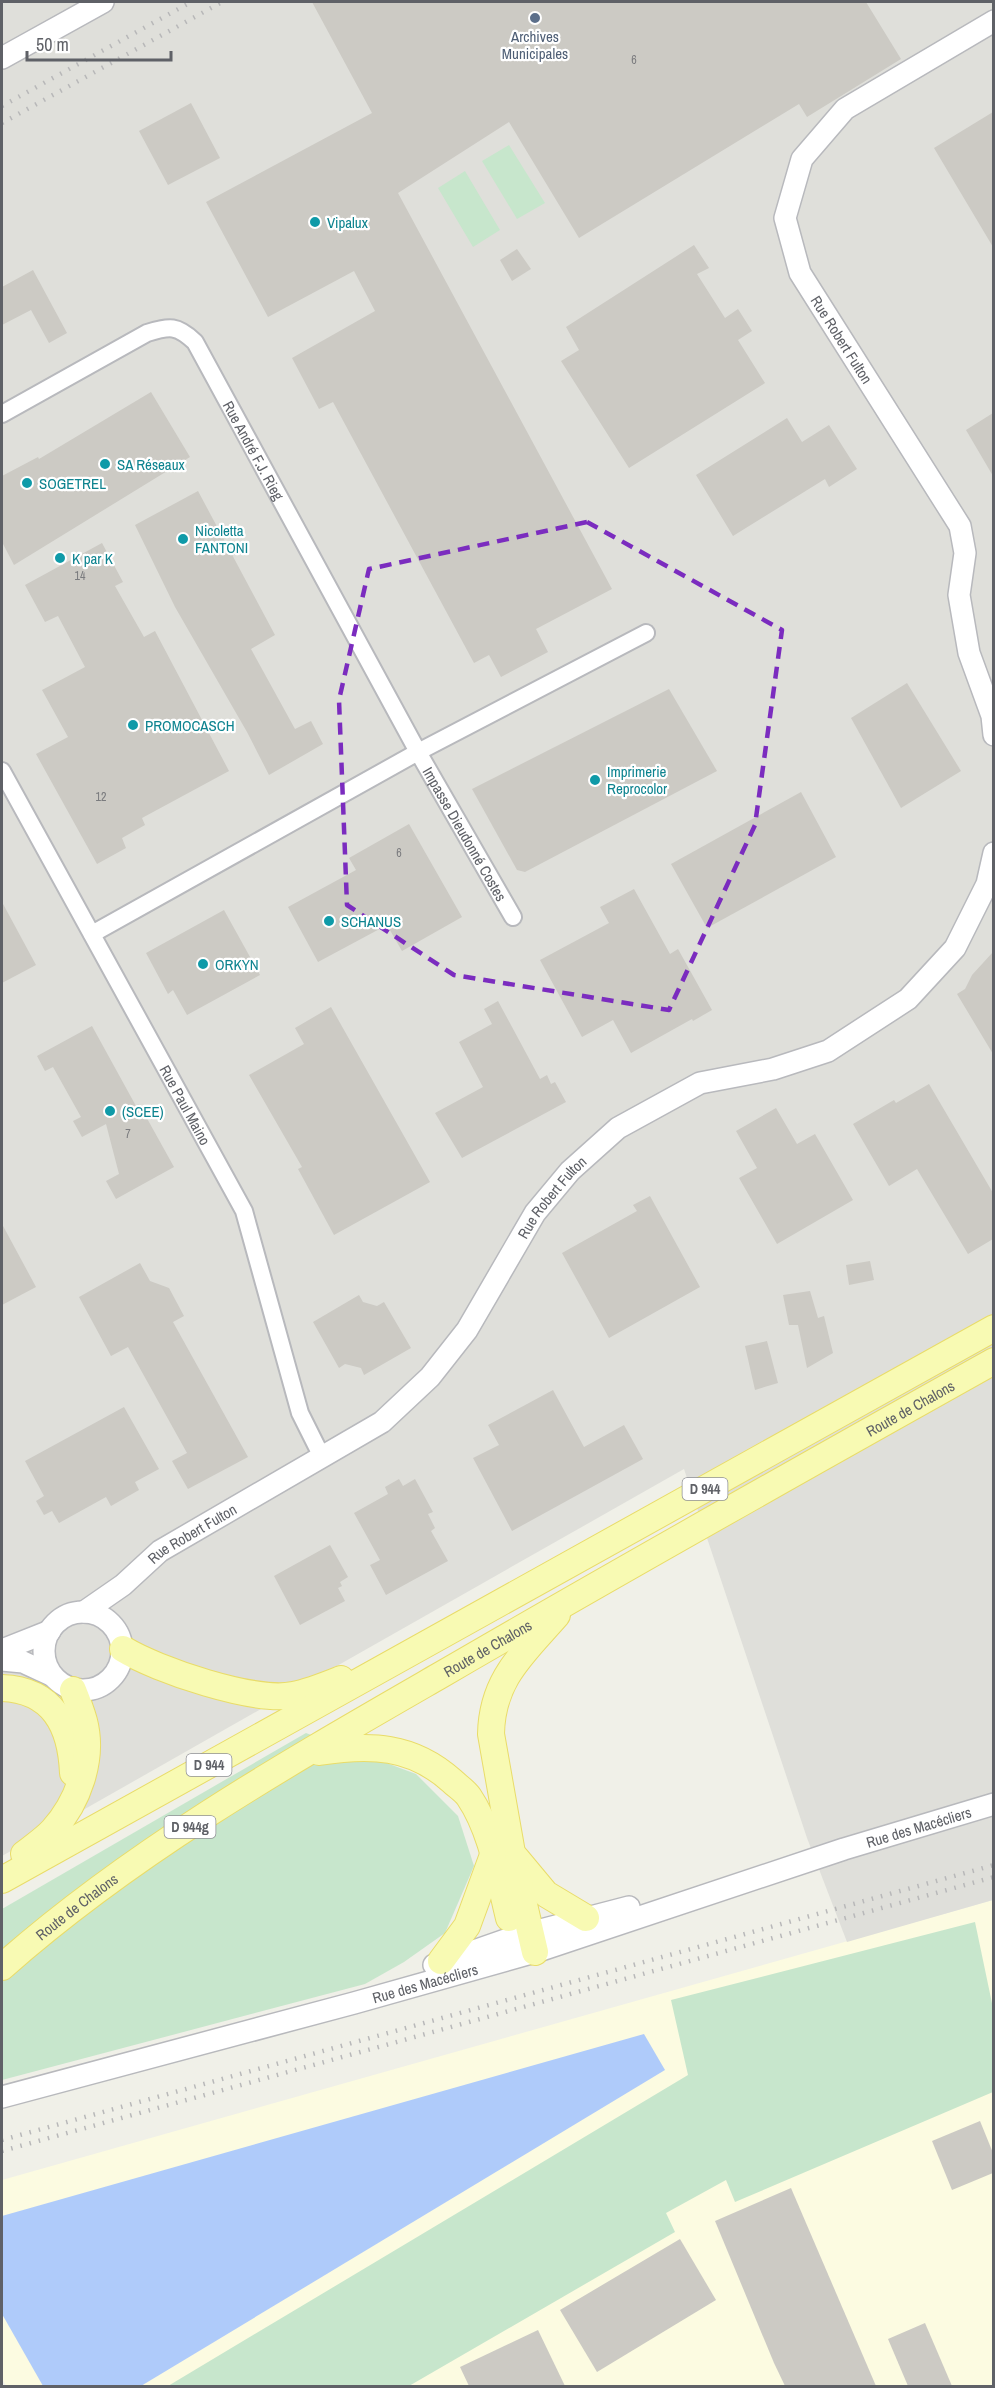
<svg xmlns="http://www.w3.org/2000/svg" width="995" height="2388" font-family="'Archivo Narrow',sans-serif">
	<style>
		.commercial { fill: #fcfbe1 }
		.industrial { fill: #dfdfda }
		.green { fill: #c7e6cc }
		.water { fill: #afcbfa }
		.building { fill: #cccac4 }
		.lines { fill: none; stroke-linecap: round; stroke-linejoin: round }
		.minor-casing { stroke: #b8b9bd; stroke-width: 20 }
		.tertiary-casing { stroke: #b8b9bd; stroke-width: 24 }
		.primary-casing { stroke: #e9dc69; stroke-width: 28 }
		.minor { stroke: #fff; stroke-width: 16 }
		.tertiary { stroke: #fff; stroke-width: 21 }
		.primary { stroke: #f8fab3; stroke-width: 26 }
		.rail { stroke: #b8b8b9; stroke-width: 4.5; stroke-dasharray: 1.5 8; stroke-linecap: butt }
		.marked { fill: none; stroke: #7b2cbf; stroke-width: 4.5; stroke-dasharray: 12 8; stroke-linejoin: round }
		.service-dot { fill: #5c6f8a; stroke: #fff; stroke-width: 2 }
		.culture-dot { fill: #0f9aa8; stroke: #fff; stroke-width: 2 }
		.labels { text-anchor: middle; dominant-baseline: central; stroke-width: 4.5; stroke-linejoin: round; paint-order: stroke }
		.number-label { font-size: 12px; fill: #7a7b7e }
		.shield { fill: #fff; stroke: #8f9095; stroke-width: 1.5 }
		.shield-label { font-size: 14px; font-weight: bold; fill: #5f6167 }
		.service-label { font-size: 15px; fill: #4e5e75; stroke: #fff }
		.culture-label { font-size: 15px; fill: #0d838f; stroke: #fff; text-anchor: start }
		.street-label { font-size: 15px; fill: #5f6167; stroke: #fff }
	</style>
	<rect width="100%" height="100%" fill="#f0f0e8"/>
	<path class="commercial" d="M993,1900V2386H6L2,2378V2180Z"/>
	<path class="industrial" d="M2,2H993V1900L847,1942L807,1838L684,1469L2,1856Z"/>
	<g class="green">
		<path d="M509,145L545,203L517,219L482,161Z"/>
		<path d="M465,171L500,230L473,247L438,188Z"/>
		<path d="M306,1733L416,1774L458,1816L474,1866L445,1933L404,1962L365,1984L2,2080V1909Z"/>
		<path d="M975,1922L993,2008V2092L735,2202L726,2180L666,2213L675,2232L409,2386H168L688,2075L671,2000Z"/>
	</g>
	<path class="water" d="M644,2034L665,2070L141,2386H43L2,2314V2216Z"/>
	<g class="building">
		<path d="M312,2H866L901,59L807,117L799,104L579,238L509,122L398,193L612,589L536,629L548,652L501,677L489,655L474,663L333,402L319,409L292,358L375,311L354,271L268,317L206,202L372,113Z"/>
		<path d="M191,103L220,158L168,185L139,131Z"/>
		<path d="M993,112V247L934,148Z"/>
		<path d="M694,245L709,268L697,274L725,318L738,309L752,331L738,340L765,383L629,468L561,361L579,350L566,327Z"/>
		<path d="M517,249L531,269L512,281L500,260Z"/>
		<path d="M33,270L67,333L49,343L31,310L2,325V287Z"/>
		<path d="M151,392L190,457L14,565L2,542V476L38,457L39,459Z"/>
		<path d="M993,413V476L966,430Z"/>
		<path d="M787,418L802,442L829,425L857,469L829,487L825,479L733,536L696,475Z"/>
		<path d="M198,491L275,635L251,649L295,729L311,721L323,744L269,775L247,732L175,607L135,525Z"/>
		<path d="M102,543L123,582L115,586L144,637L155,631L229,771L142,818L145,825L122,838L126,848L97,864L36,754L68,737L42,690L85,667L58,616L45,622L25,585Z"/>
		<path d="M907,683L961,771L901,808L851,718Z"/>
		<path d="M669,689L717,771L525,872L517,870L472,789Z"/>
		<path d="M801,792L836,857L707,928L671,864Z"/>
		<path d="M409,824L462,917L402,951L387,925L318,962L288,907L356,870L349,858Z"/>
		<path d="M634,889L670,954L678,949L712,1010L693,1021L692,1019L631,1053L613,1020L582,1037L540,960L609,923L600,907Z"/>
		<path d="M2,902L36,965L2,983Z"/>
		<path d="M224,910L260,975L187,1015L173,990L168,994L146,953Z"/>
		<path d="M993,952V1054L957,994L965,989L972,975Z"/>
		<path d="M498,1001L540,1079L547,1075L551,1084L555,1082L566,1102L462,1158L435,1113L483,1087L459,1042L492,1024L484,1009Z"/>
		<path d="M331,1007L430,1182L334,1235L298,1169L302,1167L249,1075L304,1044L295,1028Z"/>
		<path d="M92,1026L136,1106L139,1104L174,1167L116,1199L106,1181L119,1174L106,1124L82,1137L73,1121L81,1117L53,1067L45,1071L37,1056Z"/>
		<path d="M929,1084L993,1193V1239L968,1254L917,1169L889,1186L853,1124L894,1100L896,1103Z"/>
		<path d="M776,1108L797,1144L815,1134L853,1200L777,1244L739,1178L757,1168L736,1131Z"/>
		<path d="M650,1196L700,1287L609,1338L562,1253L637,1211L633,1205Z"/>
		<path d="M2,1224L36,1287L2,1305Z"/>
		<path d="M870,1261L874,1280L849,1285L846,1265Z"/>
		<path d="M140,1263L150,1281L169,1288L184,1316L173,1322L248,1457L188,1489L172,1461L187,1453L128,1347L111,1356L79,1297Z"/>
		<path d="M810,1291L818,1318L824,1316L833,1353L807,1368L798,1325H789L783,1295Z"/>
		<path d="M359,1295L363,1302L377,1306L384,1302L411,1348L364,1375L361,1368L345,1364L339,1368L313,1322Z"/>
		<path d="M767,1341L778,1383L755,1390L745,1346Z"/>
		<path d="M553,1390L584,1447L624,1425L643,1459L512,1531L473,1458L499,1445L488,1425Z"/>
		<path d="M124,1407L159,1469L135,1482L139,1490L111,1506L106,1497L59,1523L52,1511L44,1515L36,1501L44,1496L25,1461Z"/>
		<path d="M399,1479L403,1486L415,1479L433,1512L428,1514L435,1528L431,1531L448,1561L386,1595L370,1565L380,1560L354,1513L388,1494L385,1487Z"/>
		<path d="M330,1545L348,1577L340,1582L342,1586L338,1588L345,1601L300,1625L274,1576Z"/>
		<path d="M980,2121L993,2153V2173L952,2190L932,2141Z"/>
		<path d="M791,2188L876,2386H785L774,2363L715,2221Z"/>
		<path d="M680,2239L716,2300L597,2372L560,2310Z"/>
		<path d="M925,2323L952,2386H908L888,2339Z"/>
		<path d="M538,2330L565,2386H469L460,2367Z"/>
	</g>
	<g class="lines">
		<defs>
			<g id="minor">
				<path id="s1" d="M2,414L147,333C170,326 177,325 195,342L418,752L513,917"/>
				<path id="s2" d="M2,771L244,1211L300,1413L322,1457"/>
				<path d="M92,934L418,752L646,633"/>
			</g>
			<g id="tertiary">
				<path id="s3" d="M994,21L845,109L802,159L785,218L800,273L960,526L965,553L959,595L969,653L992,716L994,735"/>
				<path d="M2,58L103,2"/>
				<circle cx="83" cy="1651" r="39"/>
				<path id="s4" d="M84,1612L123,1585L160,1551L382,1422L430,1377L467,1330L535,1213L570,1171L618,1128L700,1083L773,1069L828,1051L908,999L955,948L987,884L994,853"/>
				<path d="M2,1650L50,1631"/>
				<path d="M2,1660L23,1662L51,1675"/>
				<path d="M434,1965L514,1937L629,1907"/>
				<path id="s5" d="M2,2097L354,2003L535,1952L844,1849L994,1804"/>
			</g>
			<g id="primary">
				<path d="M123,1649C157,1670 255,1703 293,1695C309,1692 326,1685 341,1679"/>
				<path d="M2,1688C53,1690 71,1726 73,1773"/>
				<path d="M319,1752C370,1744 412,1745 452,1781C457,1786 465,1791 469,1797C492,1831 499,1878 509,1918"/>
				<path d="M24,1854C33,1847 45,1839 53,1830C78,1802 94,1759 84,1721C81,1710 77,1700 73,1690"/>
				<path d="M516,1858L546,1894L586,1918"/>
				<path d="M2,1880L994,1328"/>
				<path d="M535,1952L512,1853L491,1734C492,1679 523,1654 557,1615"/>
				<path d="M441,1961L467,1926L493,1855"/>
				<path id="s6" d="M2,1967C133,1851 288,1763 439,1676C623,1569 808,1465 994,1361"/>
			</g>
		</defs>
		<use href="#minor" class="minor-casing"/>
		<use href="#tertiary" class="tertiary-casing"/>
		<use href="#primary" class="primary-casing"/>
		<use href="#minor" class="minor"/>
		<use href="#tertiary" class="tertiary"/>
		<use href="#primary" class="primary"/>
		<g class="rail">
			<path d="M2,106L191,2"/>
			<path d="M2,123L222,2"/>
			<path d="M2,2140L994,1865"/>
			<path d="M2,2151L994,1877"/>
		</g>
	</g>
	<path class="marked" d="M587,522L782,630L755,825L669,1010L454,975L347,905L339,700L369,569Z"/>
	<circle class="service-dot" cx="535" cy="18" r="6"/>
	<g class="culture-dot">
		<circle cx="315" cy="222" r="6"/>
		<circle cx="105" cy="464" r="6"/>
		<circle cx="27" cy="483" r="6"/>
		<circle cx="183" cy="539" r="6"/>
		<circle cx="60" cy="558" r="6"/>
		<circle cx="133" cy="725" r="6"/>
		<circle cx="595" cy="780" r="6"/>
		<circle cx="329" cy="921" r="6"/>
		<circle cx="203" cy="964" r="6"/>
		<circle cx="110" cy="1111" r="6"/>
	</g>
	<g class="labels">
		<g class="number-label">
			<text x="634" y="60">6</text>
			<text x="80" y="576">14</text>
			<text x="101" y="797">12</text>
			<text x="399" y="853">6</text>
			<text x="128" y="1134">7</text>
		</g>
		<g class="shield">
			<rect x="682.5" y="1478" width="45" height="22" rx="4.5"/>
			<rect x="186.5" y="1754" width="45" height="22" rx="4.5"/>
			<rect x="164.5" y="1816" width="51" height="22" rx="4.5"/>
		</g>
		<g class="shield-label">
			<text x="705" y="1489">D 944</text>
			<text x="209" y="1765">D 944</text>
			<text x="190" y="1827">D 944g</text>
		</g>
		<g class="service-label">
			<text x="535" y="36">Archives<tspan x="535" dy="17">Municipales</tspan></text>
		</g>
		<g class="culture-label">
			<text x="327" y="222">Vipalux</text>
			<text x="117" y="464">SA Réseaux</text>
			<text x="39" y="483">SOGETREL</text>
			<text x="195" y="530">Nicoletta<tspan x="195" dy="17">FANTONI</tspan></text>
			<text x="72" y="558">K par K</text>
			<text x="145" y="725">PROMOCASCH</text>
			<text x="607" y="771">Imprimerie<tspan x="607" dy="17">Reprocolor</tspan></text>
			<text x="341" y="921">SCHANUS</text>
			<text x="215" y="964">ORKYN</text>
			<text x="122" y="1111">(SCEE)</text>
		</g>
		<g class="street-label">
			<text stroke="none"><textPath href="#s3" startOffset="436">Rue Robert Fulton</textPath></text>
			<text stroke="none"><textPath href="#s1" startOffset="342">Rue André F.J. Rieg</textPath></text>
			<text stroke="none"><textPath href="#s1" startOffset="780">Impasse Dieudonné Costes</textPath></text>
			<text stroke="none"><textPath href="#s2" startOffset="381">Rue Paul Maino</textPath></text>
			<text stroke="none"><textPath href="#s4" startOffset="638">Rue Robert Fulton</textPath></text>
			<text stroke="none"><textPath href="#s6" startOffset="1068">Route de Chalons</textPath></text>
			<text stroke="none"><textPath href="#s4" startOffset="134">Rue Robert Fulton</textPath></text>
			<text stroke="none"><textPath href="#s6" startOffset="582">Route de Chalons</textPath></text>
			<text stroke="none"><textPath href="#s5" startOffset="956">Rue des Macécliers</textPath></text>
			<text stroke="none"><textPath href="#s6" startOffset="96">Route de Chalons</textPath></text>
			<text stroke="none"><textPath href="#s5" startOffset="438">Rue des Macécliers</textPath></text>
		</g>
	</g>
	<rect width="995" height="2388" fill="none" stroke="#5f6167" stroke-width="6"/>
	<path d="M27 51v9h144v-9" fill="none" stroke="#5f6167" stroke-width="3"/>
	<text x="36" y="51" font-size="18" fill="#5f6167" stroke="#ffffff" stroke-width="4.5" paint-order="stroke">50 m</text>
</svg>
